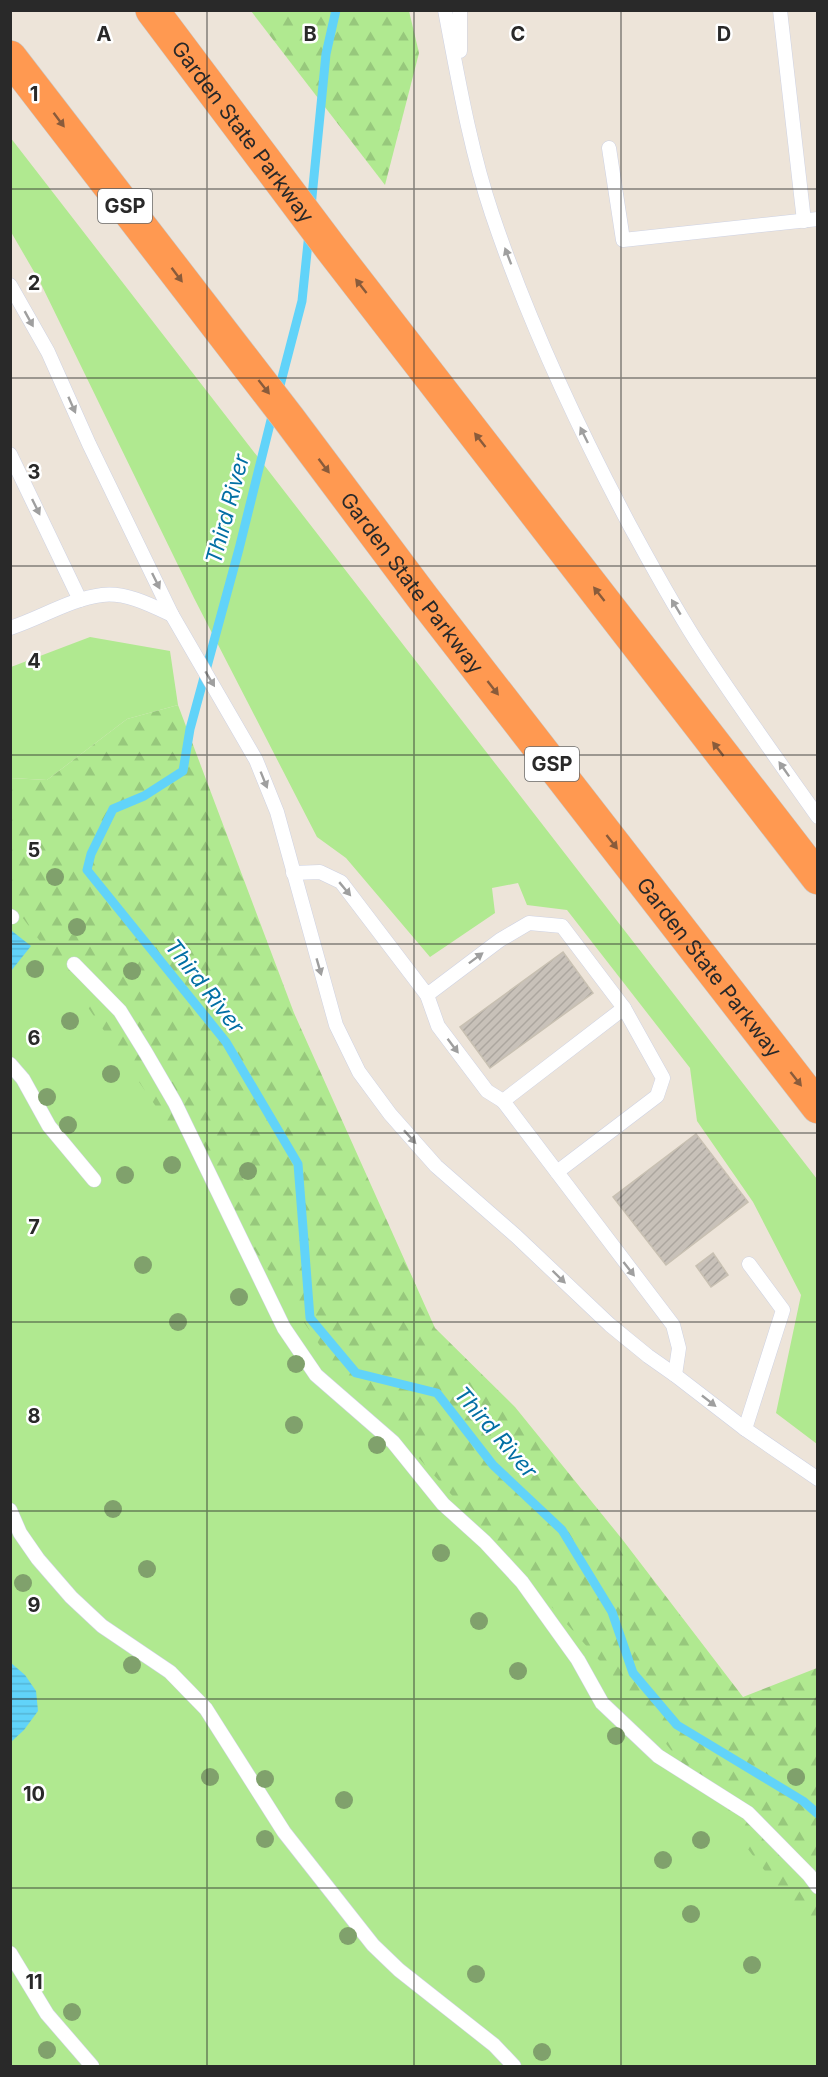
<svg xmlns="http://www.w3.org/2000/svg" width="828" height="2077" font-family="Inter,sans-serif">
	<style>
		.grass { fill: #b0e990 }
		.forest { fill: url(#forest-firs) }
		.water { fill: url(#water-rules) }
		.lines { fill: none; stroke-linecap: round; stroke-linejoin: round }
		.stream { stroke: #61d3f9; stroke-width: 9 }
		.building { fill: url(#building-hatch); stroke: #c8c0b2; stroke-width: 1.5 }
		.service-casing { stroke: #ced2e3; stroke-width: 15 }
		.motorway-casing { stroke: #c7c7c7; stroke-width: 34 }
		.service { stroke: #fff; stroke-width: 14 }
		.motorway { stroke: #ff9951; stroke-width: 33 }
		.tree { fill: #80a16c }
		.oneway { fill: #895b3b }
		.oneway2 { fill: #9f9f9f }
		.grid { fill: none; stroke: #292929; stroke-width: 1.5; stroke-opacity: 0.55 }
		.labels { text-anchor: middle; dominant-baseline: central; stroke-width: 5; stroke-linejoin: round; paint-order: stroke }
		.shield { fill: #fff; stroke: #696969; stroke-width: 1.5 }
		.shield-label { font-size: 20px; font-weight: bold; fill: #292929 }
		.street-label { font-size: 21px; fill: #292929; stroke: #fff }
		.water-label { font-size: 22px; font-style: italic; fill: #026fa4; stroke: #fff }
		.grid-label { font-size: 20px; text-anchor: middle; font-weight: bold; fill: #292929; stroke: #fff; stroke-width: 5; stroke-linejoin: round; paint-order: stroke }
	</style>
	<defs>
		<pattern id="forest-firs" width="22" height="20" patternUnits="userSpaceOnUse" patternTransform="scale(1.5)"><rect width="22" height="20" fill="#b0e990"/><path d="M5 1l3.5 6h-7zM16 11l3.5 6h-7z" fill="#97c87c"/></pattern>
		<pattern id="water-rules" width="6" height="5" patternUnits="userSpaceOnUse" patternTransform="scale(1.5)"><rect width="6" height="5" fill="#61d3f9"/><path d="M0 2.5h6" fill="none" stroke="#54b5d5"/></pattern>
		<pattern id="building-hatch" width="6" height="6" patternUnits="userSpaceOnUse" patternTransform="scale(1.5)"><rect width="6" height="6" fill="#c8c1b9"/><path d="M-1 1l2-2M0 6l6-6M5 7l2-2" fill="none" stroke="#aca69f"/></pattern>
	</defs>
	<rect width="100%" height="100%" fill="#ede4d9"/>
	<g class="grass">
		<path d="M10,137L817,1179V1444L776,1413L801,1295L753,1202L697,1121L690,1068L567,910L527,905L518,883L492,888L495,913L430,957L346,858L317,837L194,598L40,282L11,232Z"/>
		<path d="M90,637L170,651L178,705L127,719L47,780L11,778V667Z"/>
		<path d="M10,819L298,1164L817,1814V2066H11Z"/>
	</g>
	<g class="forest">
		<path d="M251,11H409L419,53L385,185Z"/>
		<path d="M178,705L294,1013L435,1328L515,1407L622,1539L743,1697L817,1668V1938L615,1678L325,1353L74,987L11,902L10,778L47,780L127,719Z"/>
	</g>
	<g class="water">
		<path d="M12,931L31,946L11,971L10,933Z"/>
		<path d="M10,1662L25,1675L36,1691L38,1711L24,1730L11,1742Z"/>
	</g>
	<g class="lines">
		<g class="stream">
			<path d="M311,207L326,54L336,10"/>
			<path d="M278,393L302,301L309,233"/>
			<path d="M273,412L239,549L190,729L183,771L144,796L113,809L91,854L87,870L226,1042L298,1164L310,1318L356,1373L437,1393L493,1465L562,1530L612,1612L633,1673L677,1725L803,1801L818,1814"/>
		</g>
	</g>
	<g class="building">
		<path d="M563,952L593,993L490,1068L460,1027Z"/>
		<path d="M696,1134L748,1202L666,1265L613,1197Z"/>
		<path d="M713,1253L728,1275L711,1287L696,1266Z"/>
	</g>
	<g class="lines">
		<defs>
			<g id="service">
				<path d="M445,10C458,78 470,149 492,214C528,321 576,424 629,524C652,566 675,609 702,650C739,706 779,762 818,817"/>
				<path d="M460,10V51"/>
				<path d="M780,10L804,221"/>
				<path d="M609,148L623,240L818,219"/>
				<path d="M10,285L48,352L89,444L172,615L256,760L277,812L336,1025L359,1072L390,1114L436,1166L516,1236L610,1325L648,1356L675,1375L745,1429L818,1479"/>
				<path d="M10,454L80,600"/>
				<path d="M10,628C41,618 70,599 102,595C126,592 151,605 172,615"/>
				<path d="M293,873L320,872L341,882L427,995L500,940L529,923L562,926L624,1008L663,1078L657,1096L557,1172"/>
				<path d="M10,916L12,917"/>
				<path d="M74,964L120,1011L146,1053L175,1103L284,1328L316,1375L393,1442L443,1504L485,1542L522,1582L578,1660L602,1703L658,1756L748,1813L809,1875L818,1887"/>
				<path d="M427,995L438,1026L487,1091L503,1101"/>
				<path d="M624,1008L503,1101L673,1325L679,1348L675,1375"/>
				<path d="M10,1064L23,1079L49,1126L94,1180"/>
				<path d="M745,1429L783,1310L749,1264"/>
				<path d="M10,1510L20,1533L38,1559L71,1597L102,1626L170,1672L206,1709L284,1832L373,1945L399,1970L494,2045L514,2066"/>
				<path d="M10,1953L47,2014L92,2066"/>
			</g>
			<g id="motorway">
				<path id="s1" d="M152,10L330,247L818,878"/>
				<path id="s2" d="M10,57L289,419L423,598L818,1107"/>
			</g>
		</defs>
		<use href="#service" class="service-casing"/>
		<use href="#motorway" class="motorway-casing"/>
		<use href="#service" class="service"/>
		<use href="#motorway" class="motorway"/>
	</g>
	<g class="tree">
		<circle cx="55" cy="877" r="9"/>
		<circle cx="77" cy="927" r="9"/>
		<circle cx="35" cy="969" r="9"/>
		<circle cx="132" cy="971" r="9"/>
		<circle cx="70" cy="1021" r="9"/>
		<circle cx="111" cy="1074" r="9"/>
		<circle cx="47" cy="1097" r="9"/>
		<circle cx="68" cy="1125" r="9"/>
		<circle cx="172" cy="1165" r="9"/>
		<circle cx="248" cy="1171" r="9"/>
		<circle cx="125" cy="1175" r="9"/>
		<circle cx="143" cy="1265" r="9"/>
		<circle cx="239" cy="1297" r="9"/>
		<circle cx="178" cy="1322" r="9"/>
		<circle cx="296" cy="1364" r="9"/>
		<circle cx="294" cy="1425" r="9"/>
		<circle cx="377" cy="1445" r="9"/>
		<circle cx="113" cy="1509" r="9"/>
		<circle cx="441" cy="1553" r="9"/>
		<circle cx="147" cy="1569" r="9"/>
		<circle cx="23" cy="1583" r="9"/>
		<circle cx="479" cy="1621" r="9"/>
		<circle cx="132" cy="1665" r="9"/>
		<circle cx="518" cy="1671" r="9"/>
		<circle cx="616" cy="1736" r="9"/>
		<circle cx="210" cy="1777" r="9"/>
		<circle cx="796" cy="1777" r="9"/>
		<circle cx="265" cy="1779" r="9"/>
		<circle cx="344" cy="1800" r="9"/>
		<circle cx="265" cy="1839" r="9"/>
		<circle cx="701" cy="1840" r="9"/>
		<circle cx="663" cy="1860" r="9"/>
		<circle cx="691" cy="1914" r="9"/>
		<circle cx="348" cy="1936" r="9"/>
		<circle cx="752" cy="1965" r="9"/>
		<circle cx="476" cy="1974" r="9"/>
		<circle cx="72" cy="2012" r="9"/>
		<circle cx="47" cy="2050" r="9"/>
		<circle cx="542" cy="2052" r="9"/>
	</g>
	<defs><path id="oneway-solid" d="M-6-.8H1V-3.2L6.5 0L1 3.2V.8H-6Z" transform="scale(1.5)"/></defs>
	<g class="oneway">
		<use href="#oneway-solid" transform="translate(59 120) rotate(53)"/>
		<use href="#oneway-solid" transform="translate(177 275) rotate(53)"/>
		<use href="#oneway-solid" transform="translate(361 286) rotate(-128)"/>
		<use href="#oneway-solid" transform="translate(264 387) rotate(52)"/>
		<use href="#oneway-solid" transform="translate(480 440) rotate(-128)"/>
		<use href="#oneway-solid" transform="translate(324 466) rotate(53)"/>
		<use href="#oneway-solid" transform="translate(599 594) rotate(-128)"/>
		<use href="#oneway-solid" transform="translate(493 688) rotate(52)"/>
		<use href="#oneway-solid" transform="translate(718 749) rotate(-128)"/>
		<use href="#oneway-solid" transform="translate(612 842) rotate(52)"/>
		<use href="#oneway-solid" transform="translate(796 1079) rotate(52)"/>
	</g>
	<g class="oneway2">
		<use href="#oneway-solid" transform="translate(508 256) rotate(-111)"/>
		<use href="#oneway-solid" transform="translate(29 319) rotate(61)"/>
		<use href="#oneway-solid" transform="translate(72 405) rotate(66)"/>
		<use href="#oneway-solid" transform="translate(584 435) rotate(-116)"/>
		<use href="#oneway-solid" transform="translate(36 507) rotate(64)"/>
		<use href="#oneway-solid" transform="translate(156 581) rotate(64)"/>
		<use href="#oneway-solid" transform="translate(676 607) rotate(-121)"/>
		<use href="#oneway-solid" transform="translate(210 679) rotate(59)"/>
		<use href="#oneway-solid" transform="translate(784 769) rotate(-125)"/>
		<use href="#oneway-solid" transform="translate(264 780) rotate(68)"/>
		<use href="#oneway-solid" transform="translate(345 889) rotate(50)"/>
		<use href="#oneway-solid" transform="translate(476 958) rotate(-37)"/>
		<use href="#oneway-solid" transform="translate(319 967) rotate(74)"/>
		<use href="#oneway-solid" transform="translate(453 1046) rotate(53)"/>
		<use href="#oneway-solid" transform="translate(410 1137) rotate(48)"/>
		<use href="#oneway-solid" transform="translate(629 1269) rotate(52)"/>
		<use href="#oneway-solid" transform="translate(559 1277) rotate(44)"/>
		<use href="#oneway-solid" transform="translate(709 1401) rotate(38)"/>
	</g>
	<path class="grid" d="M207,10V2066M414,10V2066M621,10V2066M10,189H818M10,378H818M10,566H818M10,755H818M10,944H818M10,1133H818M10,1322H818M10,1511H818M10,1699H818M10,1888H818"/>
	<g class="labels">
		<g class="shield">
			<rect x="98" y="189" width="54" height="34" rx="4.5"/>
			<rect x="525" y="747" width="54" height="34" rx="4.5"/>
		</g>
		<g class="shield-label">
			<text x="125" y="206">GSP</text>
			<text x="552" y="764">GSP</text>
		</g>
		<g class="street-label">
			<text stroke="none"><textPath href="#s1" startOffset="152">Garden State Parkway</textPath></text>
			<text stroke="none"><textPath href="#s2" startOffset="662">Garden State Parkway</textPath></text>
			<text stroke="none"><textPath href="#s2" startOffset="1148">Garden State Parkway</textPath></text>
		</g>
		<g class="water-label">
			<text transform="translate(227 509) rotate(-75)">Third River</text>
			<text transform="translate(205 986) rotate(52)">Third River</text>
			<text transform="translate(496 1432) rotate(49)">Third River</text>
		</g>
	</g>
	<g class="grid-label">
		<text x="104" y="41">A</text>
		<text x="310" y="41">B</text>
		<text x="518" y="41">C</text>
		<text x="724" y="41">D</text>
		<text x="34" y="101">1</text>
		<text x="34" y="290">2</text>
		<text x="34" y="479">3</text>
		<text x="34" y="668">4</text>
		<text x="34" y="857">5</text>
		<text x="34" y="1045">6</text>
		<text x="34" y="1234">7</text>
		<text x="34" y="1423">8</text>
		<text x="34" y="1612">9</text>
		<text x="34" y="1801">10</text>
		<text x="34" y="1989">11</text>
	</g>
	<rect width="828" height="2077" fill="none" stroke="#292929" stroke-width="24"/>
</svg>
